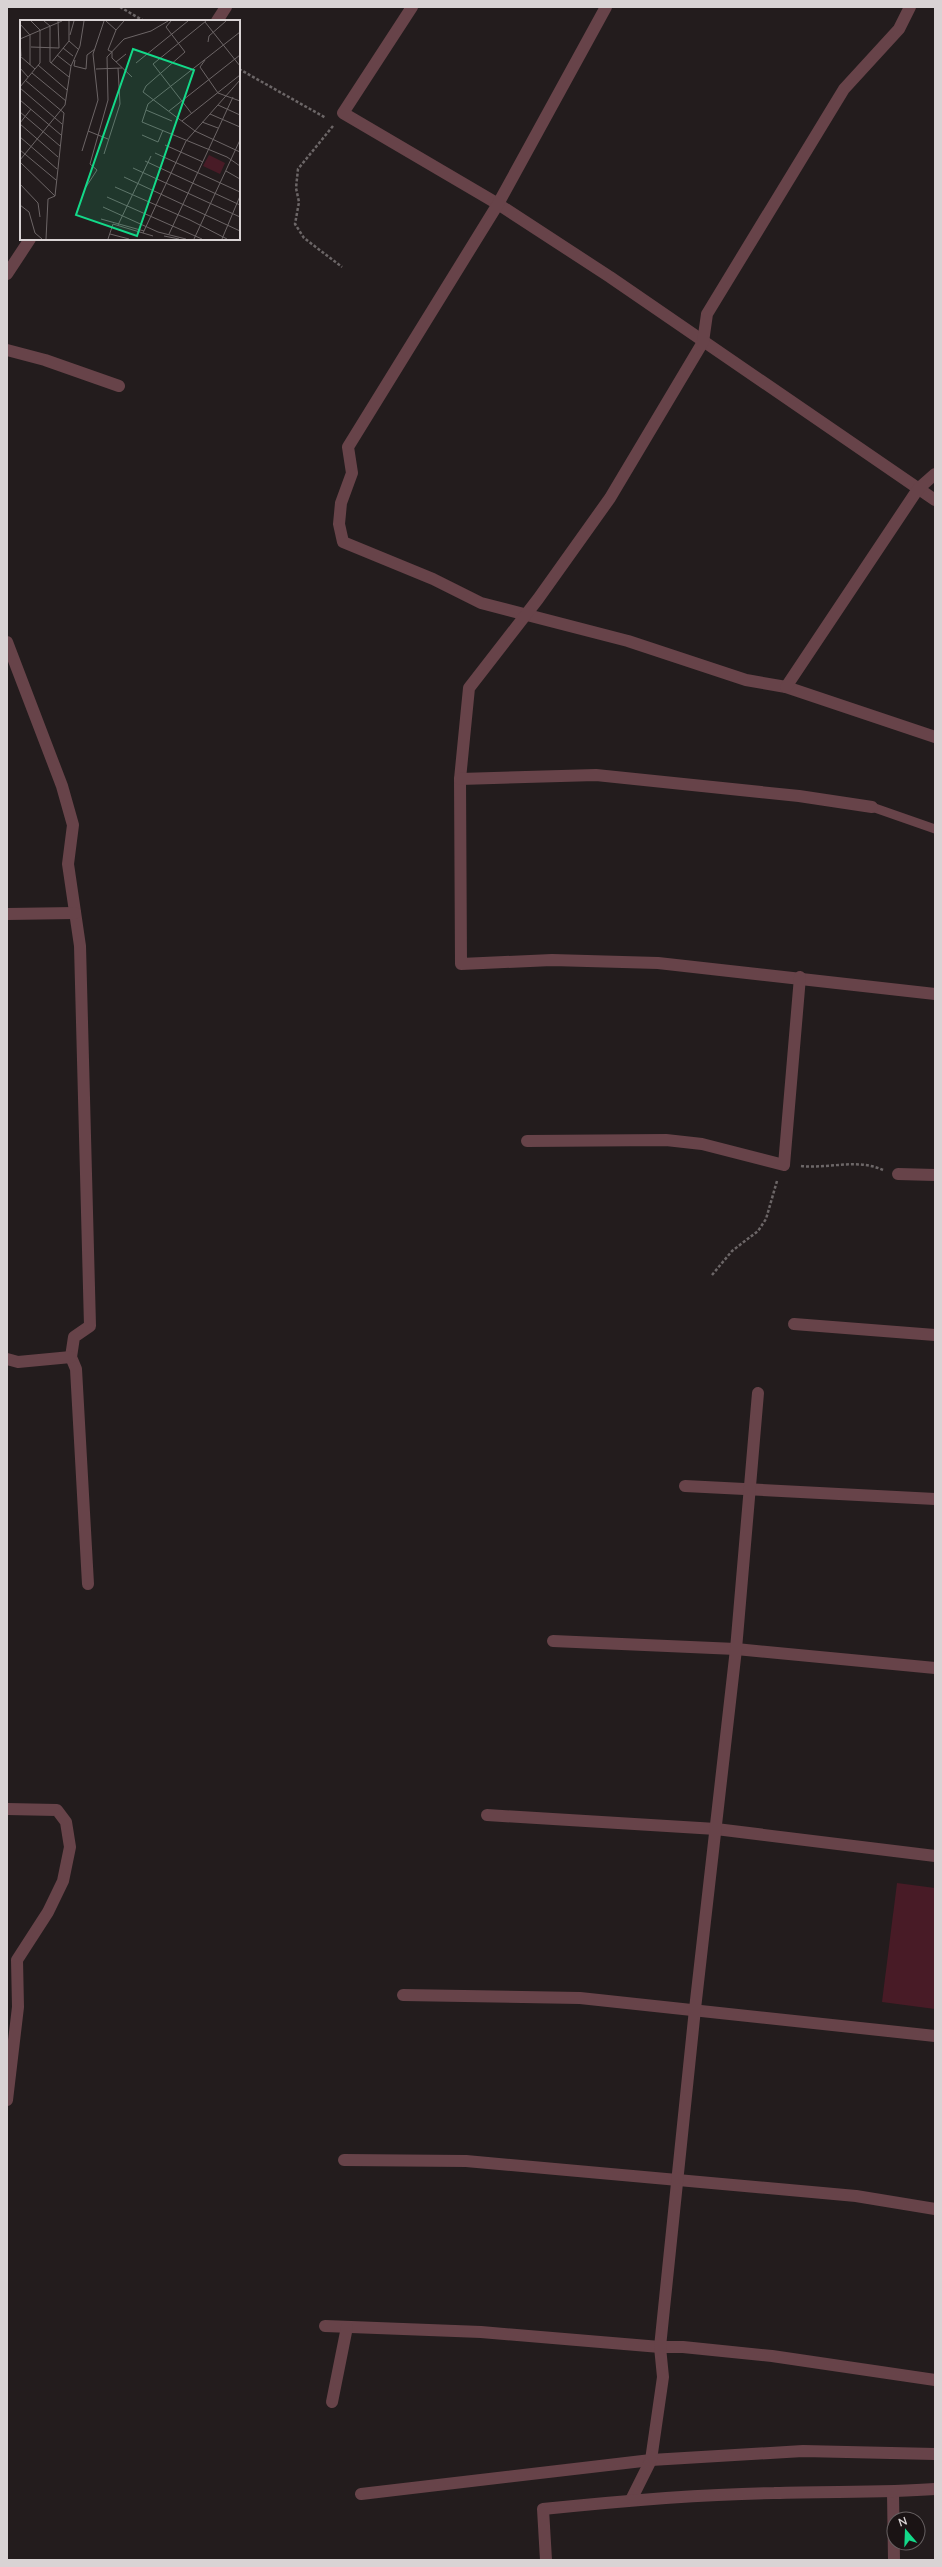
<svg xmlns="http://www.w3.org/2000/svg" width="942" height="2567" font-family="Lato,sans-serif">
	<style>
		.green { fill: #481b26 }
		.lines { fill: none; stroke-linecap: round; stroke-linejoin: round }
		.path { stroke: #6c6667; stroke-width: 2.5; stroke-dasharray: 3 2; stroke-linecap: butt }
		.lane { stroke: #674349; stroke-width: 9 }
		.street { stroke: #674349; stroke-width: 12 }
		.inset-road { fill: none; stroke: #6c6566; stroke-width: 1 }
		.view { fill: #13d989; fill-opacity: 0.15; stroke: #13d989; stroke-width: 2 }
		.inset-edge { fill: none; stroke: #d9d3d4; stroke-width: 2 }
	</style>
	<rect width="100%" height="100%" fill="#231c1d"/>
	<path class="green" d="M897,1883L935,1888V2009L882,2002Z"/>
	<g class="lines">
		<g class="path">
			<path d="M120,7L144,21"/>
			<path d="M239,69L326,118"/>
			<path d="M333,126L298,169L296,188L299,202L295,224L304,238L342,267"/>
			<path d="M801,1166C829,1169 857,1158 883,1170"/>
			<path d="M712,1275L732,1251L758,1231L766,1219L777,1181"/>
		</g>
		<path class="lane" d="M872,807L935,829"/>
		<g class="street">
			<path d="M412,7L343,113L498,204L610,277L935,500"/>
			<path d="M606,7L498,204L348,447L352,473L341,503L339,524L343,542L433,579L481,603L628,641L746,680L786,687L935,737"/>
			<path d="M910,7L899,29L844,89L707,314L703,342L610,498L538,599L469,688L460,779L461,964L552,960L658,963L935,994"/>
			<path d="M217,21L226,7"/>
			<path d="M7,274L30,239"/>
			<path d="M7,350L45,360L119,386"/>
			<path d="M7,642L62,786L73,825L68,864L80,946L90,1326L74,1337L71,1357L76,1369L88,1584"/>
			<path d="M786,687L918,489L935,474"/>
			<path d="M460,779L596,775L799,796L872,807"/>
			<path d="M7,914L75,913"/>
			<path d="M527,1141L666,1140L702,1144L784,1165L800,977"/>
			<path d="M898,1174L935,1175"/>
			<path d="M794,1324L935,1335"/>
			<path d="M7,1359L18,1362L71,1357"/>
			<path d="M685,1486L935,1499"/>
			<path d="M553,1641L736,1649L935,1668"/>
			<path d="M7,1809L57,1810L66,1822L70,1847L63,1881L48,1912L17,1960L18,2007L7,2100"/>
			<path d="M487,1815L716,1829L935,1856"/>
			<path d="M403,1995L580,1998L935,2036"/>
			<path d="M344,2160L466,2161L856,2196L935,2209"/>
			<path d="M325,2326L481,2332L660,2347H683L772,2356L935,2380"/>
			<path d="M332,2402L347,2327"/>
			<path d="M893,2493L894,2560"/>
			<path d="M361,2494L651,2460L803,2451L935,2454"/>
			<path d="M631,2500L651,2460L663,2377L660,2347L695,2009L736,1649L758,1393"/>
			<path d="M546,2560L543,2509C620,2501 696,2494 774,2493C828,2491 881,2493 935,2489"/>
		</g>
	</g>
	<g transform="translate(20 20)">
		<rect width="220" height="220" fill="#231c1d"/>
		<path d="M189,135L205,143L200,154L183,146Z" fill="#481b26"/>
		<path class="inset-road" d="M24,1L30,6V42L49,57M86,1L96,10M104,1L96,10L88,30L92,32V38L112,57M151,1L146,7L165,32L126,66L123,72L175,111L220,132M185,2L220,46M0,4L10,15V45M220,12L128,84L122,102L207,137L220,146M50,15L54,1M0,18L1,36M0,19L42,1M49,21L58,29M188,22L189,16L206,1M11,27L39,28L38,1M43,28L53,36M37,35L51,46M0,36L15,49M55,40L54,46L66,49L67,35L75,29M185,40L180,47L198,73L220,81M96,42L106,34M31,43L49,21V1M116,43L168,1M18,45L47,70M0,48L8,57M76,49L102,48M12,53L46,81M5,60L44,93L35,176M0,67L20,43V10L11,1M0,68L42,104M0,80L41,115M198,85L220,95M126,90L152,101M149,91L220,35M0,92L40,126M172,94L133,44L186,1M190,94L220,107M162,101L220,55M182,102L198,108M0,103L11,89M0,104L38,137M68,111L88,119M122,115L138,122L143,110M0,117L37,149M145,125L183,142M0,130L36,160M62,131L78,80L73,34L84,1M135,133L220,172M84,134L100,84L98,48M0,140L45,85L51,46L60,26L64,1M125,141L220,185M0,142L35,176M113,148L220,197M206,151L220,159M104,157L220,211M0,164L18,183L20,197M66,167L77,150L70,144L88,80L87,37L104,19L131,11L148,1M95,167L170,200L207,219M87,177L182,219M0,185L9,192L15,213L22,219M83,187L138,212L166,219M81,199L124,211M98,205L131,136M123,213L166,121L220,60M90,214L109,219M149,214L213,77M144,216L159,219M26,219L28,179L35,176M88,219L93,204L133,216M174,219L220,120M202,219L220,176"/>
		<path class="view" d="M113,29L174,50L117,216L56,195Z"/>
		<rect width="220" height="220" class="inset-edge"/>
	</g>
	<rect width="942" height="2567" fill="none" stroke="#d9d3d4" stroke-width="16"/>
	<g transform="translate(906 2531) rotate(341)"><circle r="19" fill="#1a1314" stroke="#666061"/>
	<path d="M0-3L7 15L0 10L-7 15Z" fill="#13d989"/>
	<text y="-6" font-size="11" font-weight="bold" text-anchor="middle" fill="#d9d3d4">N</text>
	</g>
</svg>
